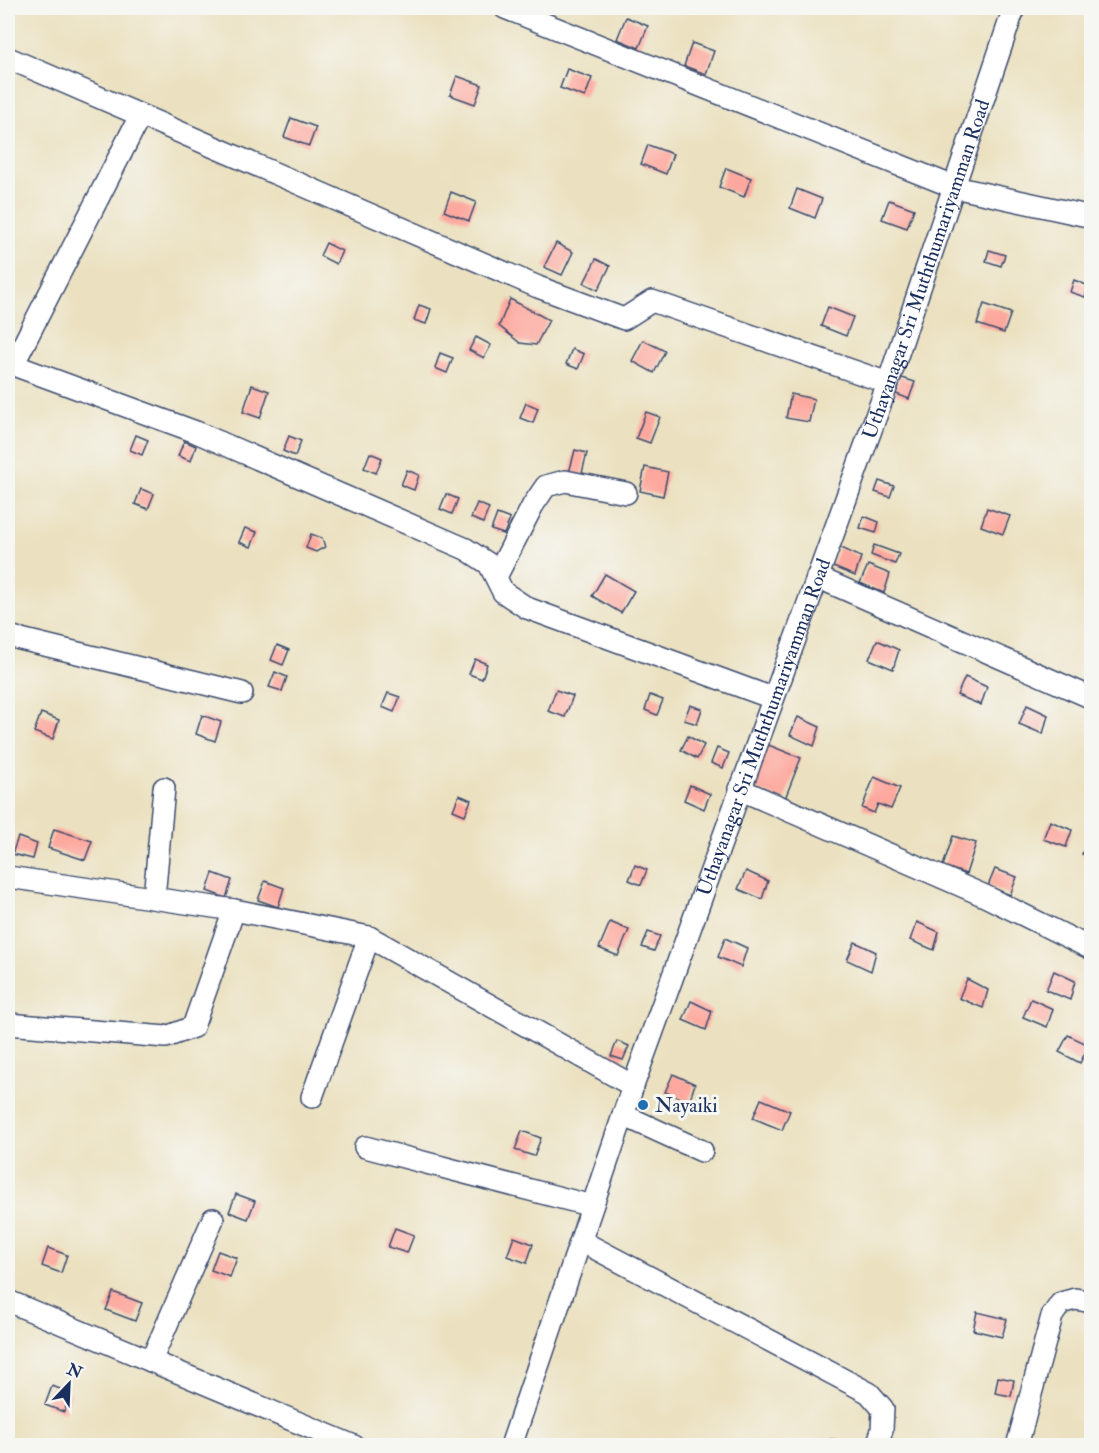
<svg xmlns="http://www.w3.org/2000/svg" width="1099" height="1453" font-family="'IM FELL Double Pica',serif">
	<style>
		.building { fill: #fda89e }
		.lines { fill: none; stroke-linecap: round; stroke-linejoin: round }
		.minor-casing { stroke: #3a4a6d; stroke-width: 24 }
		.minor { stroke: #fff; stroke-width: 21 }
		.poi-dot { fill: #1f6fb2; stroke: #f6f6f2; stroke-width: 2 }
		.labels { text-anchor: middle; dominant-baseline: central; stroke-width: 6; stroke-linejoin: round; paint-order: stroke }
		.street-label { font-size: 20px; fill: #1b2f5e; stroke: #f6f6f2 }
		.poi-label { font-size: 20px; fill: #1b2f5e; stroke: #f6f6f2; text-anchor: start }
	</style>
	<rect width="100%" height="100%" fill="#f6f6f2"/>
	<filter id="ink" filterUnits="userSpaceOnUse"><feTurbulence type="fractalNoise" baseFrequency=".0167" numOctaves="2"/><feDisplacementMap in="SourceGraphic" scale="12" xChannelSelector="R" yChannelSelector="G"/><feConvolveMatrix kernelMatrix="1 2 1 2 8 2 1 2 1" color-interpolation-filters="sRGB"/></filter>
	<filter id="wash" filterUnits="userSpaceOnUse"><feTurbulence type="fractalNoise" baseFrequency=".008" numOctaves="4" result="noise"/><feDisplacementMap in="SourceGraphic" scale="24" xChannelSelector="R" yChannelSelector="G"/><feGaussianBlur stdDeviation="1.35" result="paint"/><feColorMatrix in="noise" values="0 0 0 0 0 0 0 0 0 0 0 0 0 0 0 0 0 1.4 0 .05"/><feComposite in="paint" operator="in"/></filter>
	<g filter="url(#wash)">
		<rect width="100%" height="100%" fill="#ebe1c0"/>
		<g id="blocks">
			<g class="building">
				<path d="M626,17L648,26L639,48L617,39Z"/>
				<path d="M692,43L714,51L706,74L684,66Z"/>
				<path d="M567,69L592,78L585,97L560,88Z"/>
				<path d="M457,76L482,85L475,104L450,95Z"/>
				<path d="M291,118L316,127L309,146L284,137Z"/>
				<path d="M648,145L673,154L666,174L641,164Z"/>
				<path d="M726,168L751,178L744,197L719,187Z"/>
				<path d="M797,189L822,199L815,218L790,208Z"/>
				<path d="M451,192L476,202L469,221L444,211Z"/>
				<path d="M889,200L914,209L907,228L882,219Z"/>
				<path d="M326,243L342,251L336,264L320,256Z"/>
				<path d="M556,243L573,252L562,275L544,267Z"/>
				<path d="M989,250L1005,255L1001,266L986,261Z"/>
				<path d="M596,259L610,266L598,290L584,283Z"/>
				<path d="M1074,280L1089,286L1085,297L1070,292Z"/>
				<path d="M510,299L549,320L536,345L520,343L499,326Z"/>
				<path d="M984,304L1011,313L1004,333L977,324Z"/>
				<path d="M419,305L431,309L426,324L414,320Z"/>
				<path d="M828,307L853,317L846,336L821,326Z"/>
				<path d="M476,337L491,345L484,358L469,350Z"/>
				<path d="M643,340L665,351L654,373L632,361Z"/>
				<path d="M572,349L584,354L578,369L566,364Z"/>
				<path d="M440,353L453,358L447,373L435,368Z"/>
				<path d="M899,377L915,382L909,399L894,393Z"/>
				<path d="M252,385L269,391L260,418L243,412Z"/>
				<path d="M791,394L814,399L809,422L786,418Z"/>
				<path d="M526,403L538,408L533,423L520,418Z"/>
				<path d="M646,412L660,417L650,443L636,438Z"/>
				<path d="M136,435L148,440L142,455L130,450Z"/>
				<path d="M289,436L301,441L295,456L283,451Z"/>
				<path d="M184,441L196,446L191,461L178,456Z"/>
				<path d="M575,450L587,453L581,477L569,473Z"/>
				<path d="M370,453L382,458L376,473L364,468Z"/>
				<path d="M645,467L668,472L663,496L640,491Z"/>
				<path d="M407,470L419,475L414,490L401,485Z"/>
				<path d="M879,481L894,486L890,497L875,492Z"/>
				<path d="M141,489L154,494L148,509L135,504Z"/>
				<path d="M446,494L458,499L452,514L440,509Z"/>
				<path d="M477,503L489,508L483,523L471,518Z"/>
				<path d="M987,508L1010,516L1003,534L981,526Z"/>
				<path d="M497,514L510,519L504,534L491,530Z"/>
				<path d="M864,516L879,522L876,533L860,528Z"/>
				<path d="M245,528L257,532L251,547L239,542Z"/>
				<path d="M311,534L322,538L325,547L316,552L306,548Z"/>
				<path d="M874,545L899,554L895,564L871,555Z"/>
				<path d="M839,547L861,557L855,576L831,566Z"/>
				<path d="M868,565L890,574L884,593L860,583Z"/>
				<path d="M605,574L634,591L621,613L592,596Z"/>
				<path d="M877,640L899,650L893,669L869,659Z"/>
				<path d="M277,645L289,650L283,665L271,660Z"/>
				<path d="M475,659L487,664L482,679L469,674Z"/>
				<path d="M275,672L287,677L282,691L269,687Z"/>
				<path d="M965,677L987,687L981,705L957,695Z"/>
				<path d="M556,690L573,696L565,717L548,711Z"/>
				<path d="M388,693L400,697L394,712L382,707Z"/>
				<path d="M650,695L663,700L657,715L645,710Z"/>
				<path d="M690,705L702,709L697,724L684,720Z"/>
				<path d="M1027,705L1048,715L1043,734L1019,724Z"/>
				<path d="M41,713L59,720L53,739L34,732Z"/>
				<path d="M202,715L221,722L215,741L196,734Z"/>
				<path d="M798,717L820,727L814,746L790,735Z"/>
				<path d="M688,736L704,745L697,759L681,750Z"/>
				<path d="M766,744L801,758L784,801L749,787Z"/>
				<path d="M717,748L729,753L723,768L711,763Z"/>
				<path d="M874,777L900,788L891,809L878,804L874,813L862,808Z"/>
				<path d="M690,785L710,794L704,809L684,800Z"/>
				<path d="M459,795L471,800L465,815L453,810Z"/>
				<path d="M1050,821L1072,830L1066,847L1043,839Z"/>
				<path d="M54,829L92,841L85,860L48,848Z"/>
				<path d="M953,836L976,843L966,874L943,866Z"/>
				<path d="M1089,836L1092,837V857L1082,854Z"/>
				<path d="M18,837L37,844L33,859L12,854Z"/>
				<path d="M635,865L647,870L641,885L629,880Z"/>
				<path d="M995,869L1017,877L1010,895L988,886Z"/>
				<path d="M746,871L768,881L762,899L738,889Z"/>
				<path d="M213,873L232,880L226,898L207,891Z"/>
				<path d="M265,881L284,888L278,907L258,900Z"/>
				<path d="M610,922L629,930L618,956L599,948Z"/>
				<path d="M917,922L939,932L934,950L910,940Z"/>
				<path d="M648,932L660,936L654,951L642,947Z"/>
				<path d="M725,938L747,948L741,967L718,957Z"/>
				<path d="M855,942L876,952L871,971L847,960Z"/>
				<path d="M1054,971L1075,981L1070,1000L1046,990Z"/>
				<path d="M967,979L988,990L983,1008L959,998Z"/>
				<path d="M1031,999L1053,1009L1047,1027L1023,1017Z"/>
				<path d="M691,1001L712,1011L706,1030L683,1020Z"/>
				<path d="M1068,1035L1089,1045L1080,1063L1059,1052Z"/>
				<path d="M617,1041L629,1046L623,1060L611,1056Z"/>
				<path d="M673,1074L695,1084L689,1102L665,1092Z"/>
				<path d="M761,1099L790,1111L782,1130L753,1118Z"/>
				<path d="M522,1131L541,1138L534,1156L515,1150Z"/>
				<path d="M236,1194L255,1201L248,1219L229,1212Z"/>
				<path d="M395,1228L414,1235L407,1253L388,1247Z"/>
				<path d="M514,1237L533,1244L527,1263L507,1256Z"/>
				<path d="M48,1248L67,1255L61,1273L42,1266Z"/>
				<path d="M218,1251L237,1258L230,1277L211,1270Z"/>
				<path d="M113,1292L142,1303L135,1321L106,1310Z"/>
				<path d="M977,1312L1007,1319L1002,1337L973,1330Z"/>
				<path d="M998,1377L1014,1380L1011,1396L995,1393Z"/>
				<path d="M52,1386L71,1393L64,1412L45,1405Z"/>
				<path d="M830,1439L846,1441L845,1446H828Z"/>
			</g>
		</g>
	</g>
	<g filter="url(#ink)">
		<use href="#blocks" fill-opacity="0" stroke="#3a4a6d" stroke-width="1.5"/>
		<g class="lines">
			<defs>
				<g id="minor">
					<path d="M505,8L954,187L1092,217"/>
					<path d="M8,58L538,287L624,319L652,301L888,383"/>
					<path d="M8,363L196,432L466,549L489,564L503,592L527,608L772,698"/>
					<path d="M13,365L140,116"/>
					<path d="M496,577L533,505L546,486L565,481L626,493"/>
					<path d="M817,577L1092,698"/>
					<path d="M8,636L242,693"/>
					<path d="M739,789L985,896L1092,949"/>
					<path d="M8,877L234,910L369,937L633,1086"/>
					<path d="M154,898L164,788"/>
					<path d="M8,1024L166,1037L193,1027L234,910"/>
					<path d="M312,1097L369,937"/>
					<path d="M623,1115L702,1151"/>
					<path d="M365,1147L592,1206"/>
					<path d="M581,1241L869,1393L883,1409L882,1430L877,1446"/>
					<path d="M8,1301L354,1446"/>
					<path d="M151,1361L213,1219"/>
					<path id="s1" d="M511,1446L633,1086L888,383L1014,8"/>
					<path d="M1017,1446L1052,1316L1061,1303L1075,1299L1092,1302"/>
				</g>
			</defs>
			<use href="#minor" class="minor-casing"/>
			<use href="#minor" class="minor"/>
		</g>
	</g>
	<circle class="poi-dot" cx="643" cy="1105" r="6"/>
	<g class="labels">
		<g class="street-label">
			<text stroke="none"><textPath href="#s1" startOffset="1248">Uthayanagar Sri Muththumariyamman Road</textPath></text>
			<text stroke="none"><textPath href="#s1" startOffset="762">Uthayanagar Sri Muththumariyamman Road</textPath></text>
		</g>
		<g class="poi-label">
			<text x="655" y="1105">Nayaiki</text>
		</g>
	</g>
	<rect width="1099" height="1453" fill="none" stroke="#f6f6f2" stroke-width="30"/>
	<g transform="translate(69 1384) rotate(23)" stroke="#f6f6f2" stroke-width="4.5" paint-order="stroke">
	<path d="M0-4.5L10 22L0 15L-10 22Z" fill="#1b2f5e"/>
	<text y="-9" font-size="16" font-weight="bold" text-anchor="middle" fill="#1b2f5e">N</text>
	</g>
</svg>
